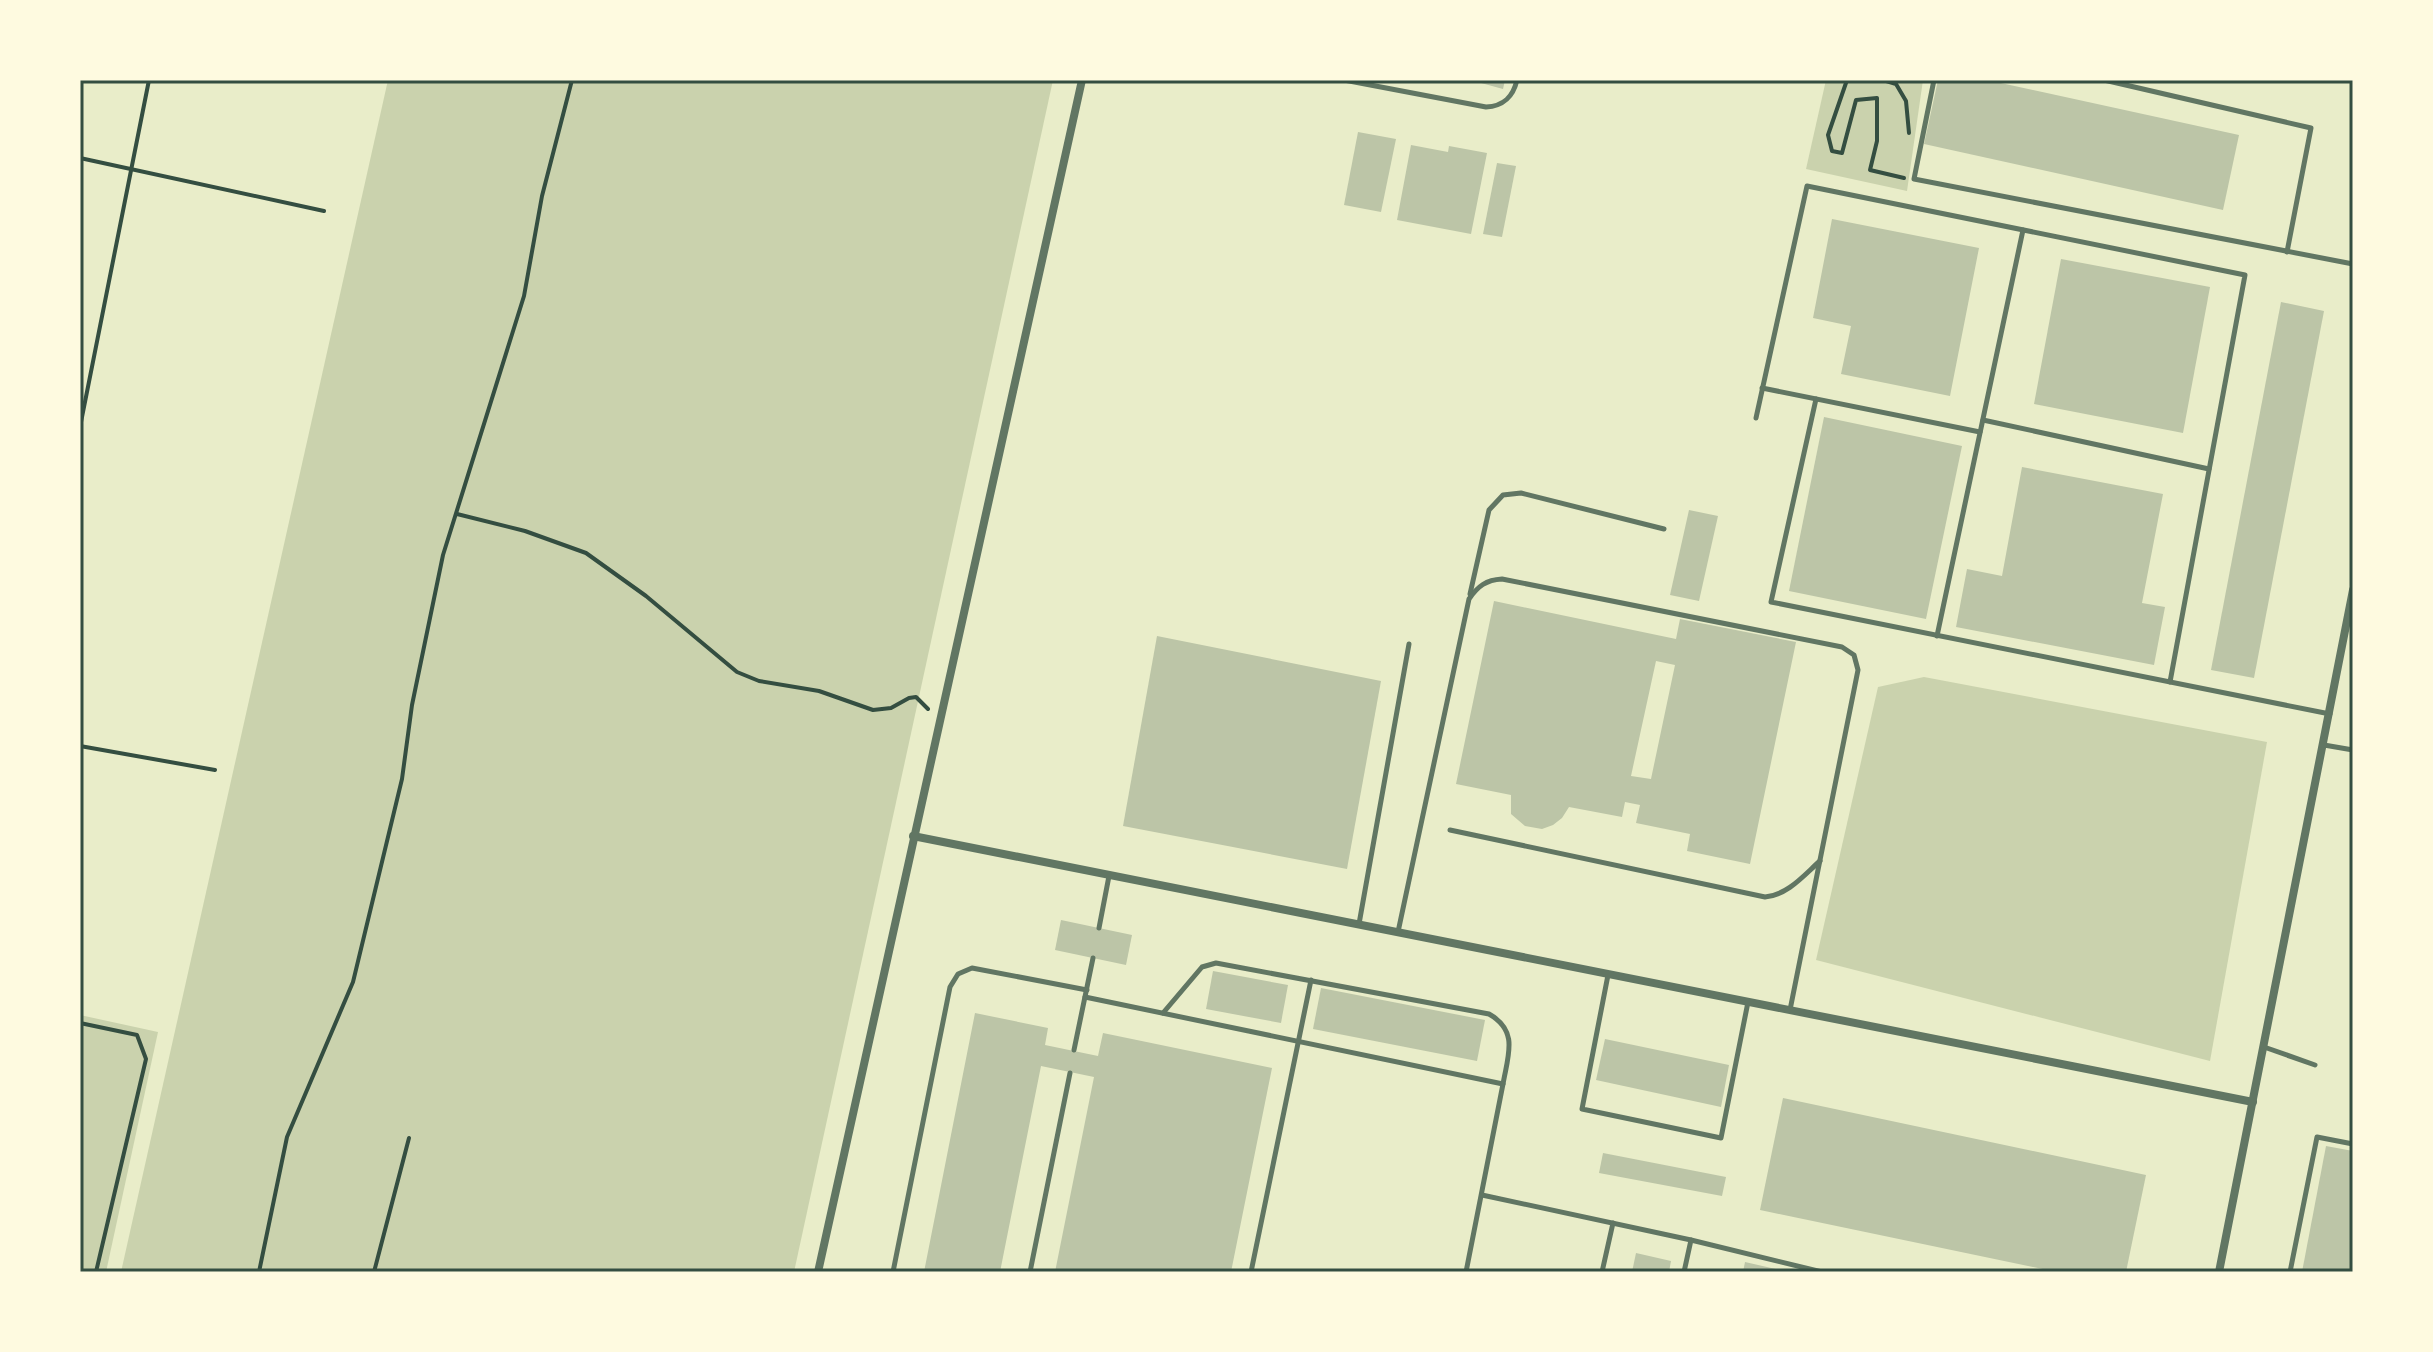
<svg xmlns="http://www.w3.org/2000/svg" width="2433" height="1352" font-family="Manrope,sans-serif">
	<style>
		.green { fill: #cad2ad }
		.building { fill: #bcc5a7; fill-rule: evenodd }
		.lines { fill: none; stroke-linecap: round; stroke-linejoin: round }
		.path { stroke: #344e41; stroke-width: 4 }
		.service { stroke: #617663; stroke-width: 5 }
		.minor { stroke: #617663; stroke-width: 8 }
		.neatline { fill: none; stroke: #344e41; stroke-width: 3 }
	</style>
	<rect width="100%" height="100%" fill="#e9edc9"/>
	<g class="green">
		<path d="M388,80H1053L794,1272H121Z"/>
		<path d="M1826,80H1923L1907,191L1806,169Z"/>
		<path d="M1924,677L2267,742L2210,1061L1816,960L1878,687Z"/>
		<path d="M80,1015L158,1032L106,1272H80Z"/>
	</g>
	<g class="building">
		<path d="M1470,80H1505L1503,89Z"/>
		<path d="M1938,80H1987L2239,135L2223,210L1924,144Z"/>
		<path d="M1358,132L1396,139L1381,212L1344,205Z"/>
		<path d="M1411,145L1448,152L1449,146L1487,153L1471,234L1397,220Z"/>
		<path d="M1497,163L1516,166L1502,237L1483,234Z"/>
		<path d="M1832,219L1979,248L1950,396L1841,374L1851,326L1813,318Z"/>
		<path d="M2061,259L2210,287L2183,433L2034,404Z"/>
		<path d="M2281,302L2324,311L2254,678L2211,670Z"/>
		<path d="M1824,417L1962,446L1926,619L1789,591Z"/>
		<path d="M2022,467L2163,494L2142,603L2165,607L2154,665L1956,627L1967,569L2002,576Z"/>
		<path d="M1689,510L1718,516L1699,601L1670,595Z"/>
		<path d="M1494,601L1676,639L1680,619L1796,642L1750,864L1687,851L1690,834L1636,823L1640,805L1625,802L1622,817L1569,807L1562,818L1553,825L1542,829L1525,826L1511,814V795L1456,784ZM1656,661L1675,665L1651,779L1631,776Z"/>
		<path d="M1157,636L1381,681L1347,869L1123,826Z"/>
		<path d="M1061,920L1132,935L1126,965L1055,950Z"/>
		<path d="M1213,971L1288,985L1281,1023L1206,1009Z"/>
		<path d="M1321,988L1485,1020L1477,1061L1313,1029Z"/>
		<path d="M975,1013L1048,1028L1045,1045L1098,1056L1103,1033L1272,1068L1231,1272H1055L1094,1077L1041,1066L1000,1272H924Z"/>
		<path d="M1605,1039L1729,1065L1721,1107L1596,1080Z"/>
		<path d="M1783,1098L2146,1175L2126,1272H2057L1760,1210Z"/>
		<path d="M2326,1146L2353,1151V1272H2302Z"/>
		<path d="M1603,1153L1726,1177L1722,1196L1599,1173Z"/>
		<path d="M1636,1253L1671,1261L1669,1272H1632Z"/>
		<path d="M1745,1262L1785,1271V1272H1743Z"/>
	</g>
	<g class="lines">
		<g class="path">
			<path d="M1847,80L1828,135L1832,151L1842,153L1856,100L1877,98V141L1870,170L1904,178"/>
			<path d="M1883,80L1896,84L1906,101L1909,133"/>
			<path d="M80,158L324,211"/>
			<path d="M80,427L149,80"/>
			<path d="M457,514L525,531L586,553L646,596L737,672L759,681L819,691L873,710L891,708L909,698L916,697L928,709"/>
			<path d="M80,746L215,770"/>
			<path d="M80,1023L137,1035L146,1059L96,1272"/>
			<path d="M259,1272L287,1137L353,982L402,779L412,705L443,555L524,296L542,196L572,80"/>
			<path d="M374,1272L409,1138"/>
		</g>
		<g class="service">
			<path d="M1344,80L1486,107C1504,106 1513,97 1517,80"/>
			<path d="M1934,80L1914,179L2353,264"/>
			<path d="M2104,80L2311,128L2287,252"/>
			<path d="M1762,388L1980,432"/>
			<path d="M1816,399L1771,602L2330,714"/>
			<path d="M1756,418L1807,186L2245,275L2170,682"/>
			<path d="M1983,420L2209,469"/>
			<path d="M1470,594L1489,510L1503,495L1521,493L1664,529"/>
			<path d="M1937,636L2023,230"/>
			<path d="M2324,745L2353,750"/>
			<path d="M1450,830L1765,897C1788,895 1804,875 1820,861"/>
			<path d="M1359,924L1409,644"/>
			<path d="M1099,928L1109,876"/>
			<path d="M1398,932L1469,599C1478,586 1486,580 1502,579L1842,647L1854,655L1858,670L1790,1010"/>
			<path d="M1608,975L1582,1109L1721,1138L1748,1002"/>
			<path d="M1085,997L1503,1084L1466,1272"/>
			<path d="M1163,1013L1202,967L1216,963L1489,1014C1519,1031 1508,1055 1503,1084"/>
			<path d="M2264,1047L2315,1065"/>
			<path d="M1074,1050L1093,958"/>
			<path d="M1482,1195L1691,1240L1822,1272"/>
			<path d="M893,1272L950,987L958,974L972,968L1087,990"/>
			<path d="M1030,1272L1070,1073"/>
			<path d="M1251,1272L1311,980"/>
			<path d="M1602,1272L1613,1223"/>
			<path d="M1684,1272L1691,1240"/>
			<path d="M2290,1272L2317,1137L2353,1144"/>
		</g>
		<g class="minor">
			<path d="M913,836L2253,1102"/>
			<path d="M818,1272L1082,80"/>
			<path d="M2219,1272L2353,590"/>
		</g>
	</g>
	<rect width="2433" height="1352" fill="none" stroke="#fefae0" stroke-width="164"/>
	<rect x="82" y="82" width="2269" height="1188" class="neatline"/>
</svg>
